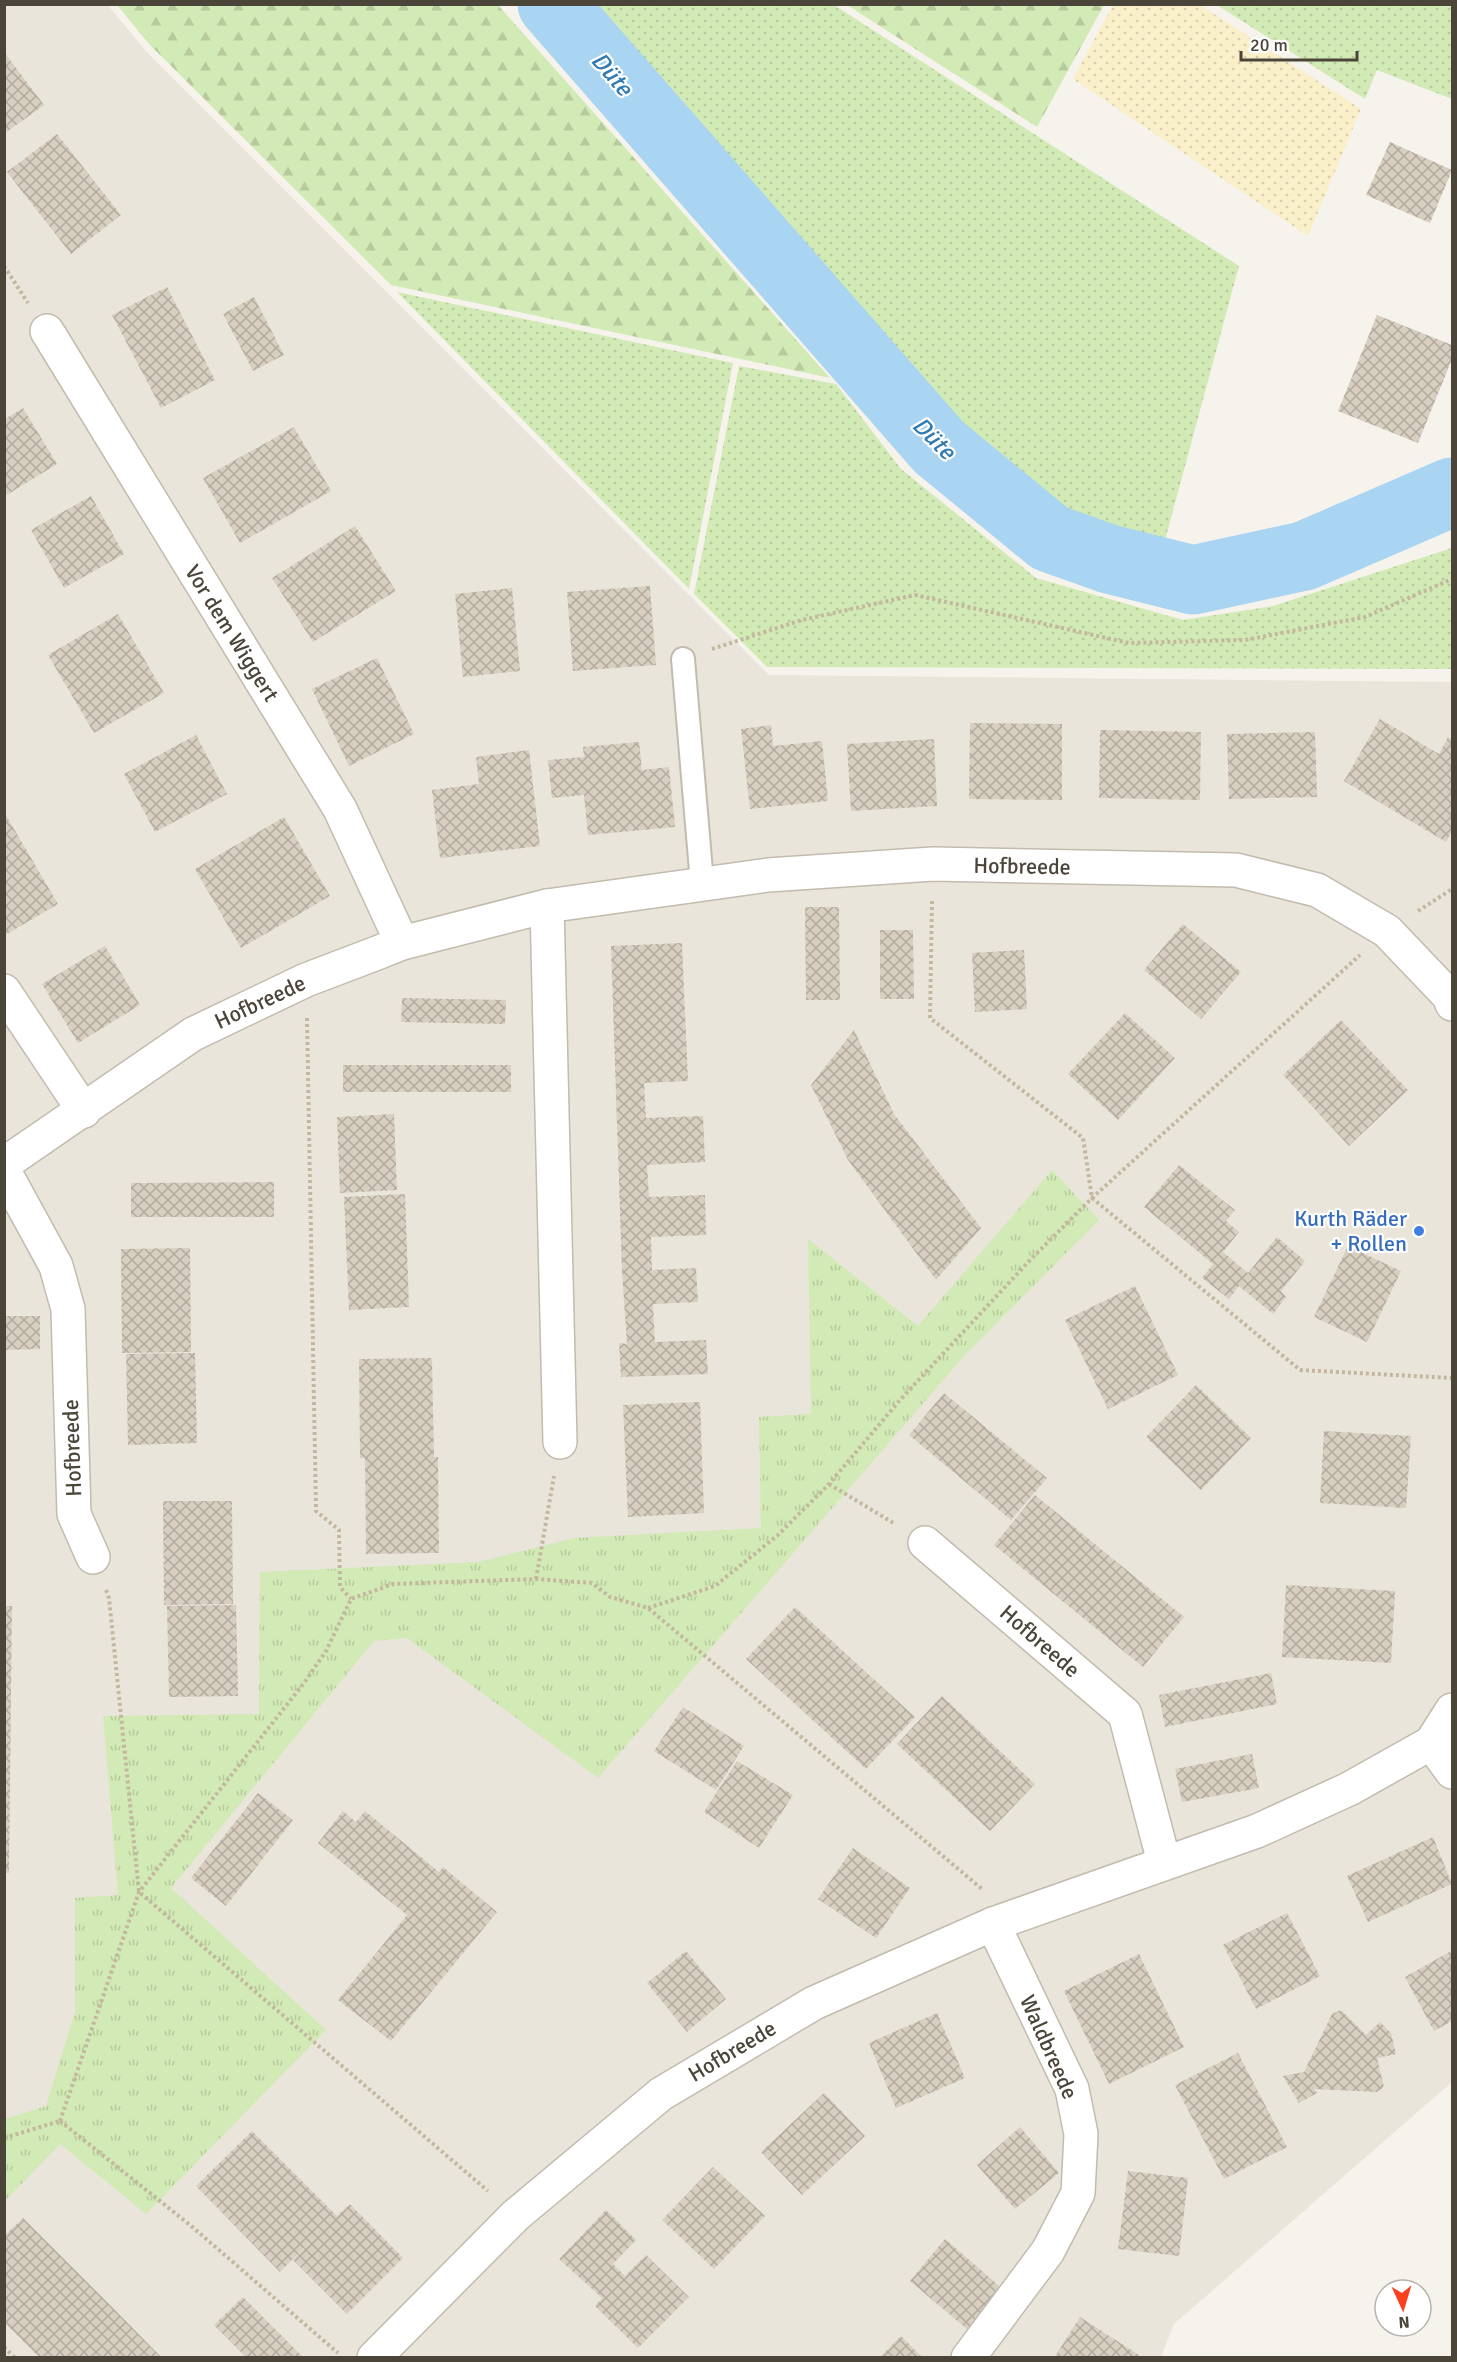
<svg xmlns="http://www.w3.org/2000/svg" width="1457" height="2362" font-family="Signika,sans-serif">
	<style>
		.residential { fill: #eae5da }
		.grass { fill: url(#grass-dots) }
		.forest { fill: url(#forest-firs) }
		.sand { fill: url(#sand-dots) }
		.park { fill: url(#park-tufts) }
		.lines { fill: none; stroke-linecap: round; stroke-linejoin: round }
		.river { stroke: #a9d4f2; stroke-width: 69 }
		.building { fill: url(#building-cross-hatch) }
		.lane-casing { stroke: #c2bbae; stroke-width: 26 }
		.street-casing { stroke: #c2bbae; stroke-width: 36 }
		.path { stroke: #c4b79f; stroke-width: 4; stroke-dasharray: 3 3; stroke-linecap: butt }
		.lane { stroke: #fff; stroke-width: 22 }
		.street { stroke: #fff; stroke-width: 33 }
		.shop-dot { fill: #3f7fe0; stroke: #fff; stroke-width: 2 }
		.labels { text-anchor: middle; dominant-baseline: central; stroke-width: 4.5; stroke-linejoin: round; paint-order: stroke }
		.street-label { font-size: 22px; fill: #4b4439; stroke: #fff }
		.shop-label { font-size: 22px; fill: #366cbe; stroke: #fff; text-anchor: end }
		.water-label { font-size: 24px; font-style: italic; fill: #2e7ab2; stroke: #fff }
	</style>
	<defs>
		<pattern id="grass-dots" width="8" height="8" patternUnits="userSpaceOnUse" patternTransform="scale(1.5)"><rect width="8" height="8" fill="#d2eab5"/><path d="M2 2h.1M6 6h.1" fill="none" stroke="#b6ca9c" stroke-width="1.8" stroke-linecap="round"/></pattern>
		<pattern id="forest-firs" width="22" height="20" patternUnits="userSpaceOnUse" patternTransform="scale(1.5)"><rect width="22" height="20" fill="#d2eab5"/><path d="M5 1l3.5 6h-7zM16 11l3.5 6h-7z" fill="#b6ca9c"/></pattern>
		<pattern id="sand-dots" width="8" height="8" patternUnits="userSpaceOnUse" patternTransform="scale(1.5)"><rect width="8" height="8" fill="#f9efc9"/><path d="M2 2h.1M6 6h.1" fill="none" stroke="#d7cead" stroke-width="1.8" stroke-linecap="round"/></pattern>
		<pattern id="park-tufts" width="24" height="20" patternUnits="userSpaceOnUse" patternTransform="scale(1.5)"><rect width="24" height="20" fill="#d2eab5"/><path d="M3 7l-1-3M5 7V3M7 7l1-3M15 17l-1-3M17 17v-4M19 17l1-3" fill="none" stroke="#b6ca9c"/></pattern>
		<pattern id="building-cross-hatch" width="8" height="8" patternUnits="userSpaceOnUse" patternTransform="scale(1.5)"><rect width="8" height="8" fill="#d8cfc1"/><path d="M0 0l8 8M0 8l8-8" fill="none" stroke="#b1aa9e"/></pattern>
	</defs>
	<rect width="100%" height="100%" fill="#f6f3ec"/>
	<path class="residential" d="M107,4L145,50L769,675L1452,682V2082L1174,2324L1161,2357L5,2358L4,5Z"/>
	<g class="grass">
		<path d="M590,5H834L1239,266L1164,544L1069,513L967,428Z"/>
		<path d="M1217,5H1452V99L1377,70L1365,99Z"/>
		<path d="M397,292L733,363L689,589Z"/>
		<path d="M739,366L836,384L901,469L1036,578L1183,620L1273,606L1452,548V669L767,667L694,594Z"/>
	</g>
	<g class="forest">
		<path d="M117,5H498L830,378L391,285L149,44Z"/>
		<path d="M847,5H1104L1037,127Z"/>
	</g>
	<path class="sand" d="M1113,5H1200L1361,109L1308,236L1073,79Z"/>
	<path class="park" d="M1052,1170L1099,1220L965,1355L598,1778L407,1638L374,1641L171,1888L326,2030L146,2214L60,2144L5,2201V2119L46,2106L75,2012V1898L118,1895L103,1716L259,1714L260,1572L478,1562L574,1538L761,1528L759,1417L811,1414L808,1239L918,1326Z"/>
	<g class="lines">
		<path class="river" d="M552,4L939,447L1050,538L1109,559L1193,580L1304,556L1452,492"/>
	</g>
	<g class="building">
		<path d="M4,52L44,105L4,134Z"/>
		<path d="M57,134L121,215L71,254L7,172Z"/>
		<path d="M1390,142L1452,170L1430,223L1366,195Z"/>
		<path d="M167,287L215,380L161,408L112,315Z"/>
		<path d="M254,297L284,355L253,371L223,314Z"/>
		<path d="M1377,315L1452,345V359L1418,443L1338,411Z"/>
		<path d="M23,408L57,464L5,496V419Z"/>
		<path d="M294,427L331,491L240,543L203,478Z"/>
		<path d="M91,496L124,554L64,588L31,530Z"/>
		<path d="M355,526L396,591L313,642L272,578Z"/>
		<path d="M650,586L656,665L573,671L567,592Z"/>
		<path d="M512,588L520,671L463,677L455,594Z"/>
		<path d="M118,614L164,693L94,733L48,655Z"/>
		<path d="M377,658L414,734L349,766L312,689Z"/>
		<path d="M1380,719L1439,754L1448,737L1452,739V831L1446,842L1344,781Z"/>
		<path d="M970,723L1062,724V800L969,799Z"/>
		<path d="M771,725L773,746L822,741L828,801L750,809L741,729Z"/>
		<path d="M1100,730L1201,732L1200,800L1099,798Z"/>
		<path d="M1315,732L1317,797L1229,799L1227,734Z"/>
		<path d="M196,735L227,794L155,832L124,774Z"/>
		<path d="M934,739L937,806L851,811L847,744Z"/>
		<path d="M639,742L642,770L669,767L675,827L588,835L584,795L552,798L548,760L584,757L583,747Z"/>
		<path d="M529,750L540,846L440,858L432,790L479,784L476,757Z"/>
		<path d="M4,812L58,904L7,934L4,929Z"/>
		<path d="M284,817L330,896L241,948L195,869Z"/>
		<path d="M805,907H839L840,1000H806Z"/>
		<path d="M1183,924L1241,972L1201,1019L1144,970Z"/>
		<path d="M880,930H913L914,999H880Z"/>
		<path d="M682,943L688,1081L644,1083L646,1118L703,1116L705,1162L647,1165L649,1197L705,1195L706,1235L651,1237L652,1270L696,1268L698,1302L653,1304L655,1342L706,1340L708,1374L621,1377L619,1343L627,1344L622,1271L611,946Z"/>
		<path d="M105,946L140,1005L78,1043L42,984Z"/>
		<path d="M1024,950L1027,1009L975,1012L972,953Z"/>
		<path d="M402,998L506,1000L505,1024L401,1022Z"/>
		<path d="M1125,1013L1175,1058L1118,1120L1068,1074Z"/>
		<path d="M1341,1020L1408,1090L1349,1146L1283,1075Z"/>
		<path d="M854,1030L894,1114L981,1228L936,1280L848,1160L811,1085Z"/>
		<rect x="343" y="1065" width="168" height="27"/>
		<path d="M394,1114L397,1190L340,1193L337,1117Z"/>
		<path d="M1179,1165L1235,1210L1226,1221L1239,1232L1223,1252L1248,1273L1277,1237L1305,1261L1281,1291L1286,1297L1273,1314L1239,1286L1229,1299L1202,1278L1213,1264L1144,1207Z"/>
		<path d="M274,1182V1217H131V1183Z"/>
		<path d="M405,1194L409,1307L349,1310L344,1197Z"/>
		<path d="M1348,1246L1401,1271L1367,1342L1314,1317Z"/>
		<path d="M190,1248L191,1352L122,1353L121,1249Z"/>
		<path d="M1135,1286L1178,1375L1108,1409L1065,1320Z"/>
		<path d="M4,1316H40V1349L4,1350Z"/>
		<path d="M195,1353L197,1443L128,1445L126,1354Z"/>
		<path d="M432,1358L434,1457H438L439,1553L366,1554L365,1458H360L359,1359Z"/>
		<path d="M1196,1385L1251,1438L1201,1490L1146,1437Z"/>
		<path d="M944,1393L1047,1478L1011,1520L909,1435Z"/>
		<path d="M700,1402L704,1513L628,1517L623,1405Z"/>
		<path d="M1324,1431L1411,1436L1406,1508L1320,1503Z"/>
		<path d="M1035,1495L1184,1617L1143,1667L994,1545Z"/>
		<path d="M163,1501H232L233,1604L164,1605Z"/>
		<path d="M1286,1585L1395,1591L1391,1663L1282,1657Z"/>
		<path d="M236,1605L238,1696L169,1697L167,1606Z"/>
		<path d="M4,1606H12L9,1873H4Z"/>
		<path d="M795,1607L915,1717L866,1769L746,1659Z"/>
		<path d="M1271,1673L1277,1704L1165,1727L1159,1695Z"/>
		<path d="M942,1696L1035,1784L990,1831L897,1744Z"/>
		<path d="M683,1707L744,1746L716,1790L654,1751Z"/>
		<path d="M1252,1754L1259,1788L1182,1802L1175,1769Z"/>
		<path d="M737,1761L793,1795L759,1848L704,1812Z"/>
		<path d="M258,1793L293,1820L226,1906L191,1878Z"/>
		<path d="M343,1811L356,1822L365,1811L439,1872L443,1867L497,1912L391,2041L338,2000L407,1915L318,1843Z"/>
		<path d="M1433,1837L1452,1884L1368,1922L1347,1876Z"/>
		<path d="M853,1848L910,1888L876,1938L818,1899Z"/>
		<path d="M1287,1913L1320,1976L1256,2009L1223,1945Z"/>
		<path d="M686,1951L726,1999L687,2032L647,1983Z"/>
		<path d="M1451,1951L1452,2021L1434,2031L1405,1977Z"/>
		<path d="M1139,1954L1184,2047L1109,2084L1064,1991Z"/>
		<path d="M1341,2010L1366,2035L1380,2022L1391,2033L1396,2054L1377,2058L1384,2087L1377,2092L1314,2089L1317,2093L1299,2103L1283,2076L1304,2072L1332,2014Z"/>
		<path d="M937,2013L965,2078L896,2108L869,2043Z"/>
		<path d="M1238,2053L1287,2147L1224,2179L1175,2085Z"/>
		<path d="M824,2093L865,2136L802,2195L761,2152Z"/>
		<path d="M1020,2127L1059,2173L1015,2209L977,2165Z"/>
		<path d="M252,2131L337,2216L350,2204L403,2258L347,2314L293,2260L314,2238L280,2272L196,2186Z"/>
		<path d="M713,2167L765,2216L714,2269L662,2220Z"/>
		<path d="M1128,2171L1188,2178L1179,2256L1118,2249Z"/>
		<path d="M606,2210L636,2240L613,2264L625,2276L646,2255L689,2297L638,2348L595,2306L602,2298L559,2259Z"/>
		<path d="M23,2218L108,2303L162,2358H40L4,2322V2236Z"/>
		<path d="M945,2239L1004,2290L968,2330L910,2281Z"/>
		<path d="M243,2297L304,2358H247L214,2325Z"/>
		<path d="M1080,2317L1139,2355L1137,2358H1054Z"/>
		<path d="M901,2336L923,2358H879Z"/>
	</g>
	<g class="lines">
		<defs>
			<path id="lane" d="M683,659L702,883"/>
			<g id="street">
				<path d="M47,331L340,809L402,943"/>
				<path d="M547,906L560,1442"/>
				<path d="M4,991L84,1111"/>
				<path d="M4,1164L193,1034L306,980L377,953L402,943L547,906L768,875L933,864L1236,870L1317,890L1387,931L1449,996L1452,1004"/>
				<path d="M4,1171L56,1266L68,1309L74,1514L93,1557"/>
				<path d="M925,1543L1125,1714L1164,1862"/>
				<path d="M1431,1743L1452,1772"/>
				<path d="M374,2358L516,2215L661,2094L814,2003L993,1924L1257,1831L1349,1789L1431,1743L1452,1710"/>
				<path d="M968,2358L1048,2251L1078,2193L1081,2134L1072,2089L993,1924"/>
			</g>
		</defs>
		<use href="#lane" class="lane-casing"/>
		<use href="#street" class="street-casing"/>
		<g class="path">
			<path d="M4,266L28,303"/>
			<path d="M712,649L802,620L915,595L1129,643L1245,640L1365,617L1452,579"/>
			<path d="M932,901L930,1018L1083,1138L1092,1198L1300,1370L1452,1378"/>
			<path d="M1418,911L1452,889"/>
			<path d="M307,1018L316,1511L339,1530L340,1587L351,1599"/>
			<path d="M829,1484L895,1524"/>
			<path d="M536,1579L554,1476"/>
			<path d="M106,1590L109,1598L139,1892L488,2191"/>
			<path d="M648,1608L715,1586L778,1535L829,1484L900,1400L1032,1258L1092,1198L1360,955"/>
			<path d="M60,2121L139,1892L304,1683L326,1651L351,1599L393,1584L536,1579L592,1583L610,1597L648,1608L982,1889"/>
			<path d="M60,2121L190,2225L338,2353"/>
			<path d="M4,2138L60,2121"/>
			<path d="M4,2347L15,2358"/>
		</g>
		<use href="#lane" class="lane"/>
		<use href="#street" class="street"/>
	</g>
	<circle class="shop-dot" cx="1419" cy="1231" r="6"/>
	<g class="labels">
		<g class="street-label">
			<text transform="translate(232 633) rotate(58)">Vor dem Wiggert</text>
			<text transform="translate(1022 866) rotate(1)">Hofbreede</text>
			<text transform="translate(260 1002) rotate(-25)">Hofbreede</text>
			<text transform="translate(72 1448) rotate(-92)">Hofbreede</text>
			<text transform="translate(1040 1641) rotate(41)">Hofbreede</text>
			<text transform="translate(1049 2047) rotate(66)">Waldbreede</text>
			<text transform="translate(732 2051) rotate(-31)">Hofbreede</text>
		</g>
		<g class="shop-label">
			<text x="1407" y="1218">Kurth Räder<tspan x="1407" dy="25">+ Rollen</tspan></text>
		</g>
		<g class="water-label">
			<text transform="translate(612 74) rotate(49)">Düte</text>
			<text transform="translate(934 438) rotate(45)">Düte</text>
		</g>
	</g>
	<rect width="1457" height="2362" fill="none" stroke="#4b4439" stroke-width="12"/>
	<g transform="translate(1403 2308) rotate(176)"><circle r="28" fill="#ffffff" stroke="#b7b4b0" stroke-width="1.5"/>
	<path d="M0-4.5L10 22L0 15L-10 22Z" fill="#fc3f1d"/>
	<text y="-9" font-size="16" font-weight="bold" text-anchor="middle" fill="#4b4439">N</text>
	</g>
	<path d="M1241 51v9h116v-9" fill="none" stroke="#4b4439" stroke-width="3"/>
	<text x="1250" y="51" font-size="18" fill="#4b4439" stroke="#ffffff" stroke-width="4.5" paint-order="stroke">20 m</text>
</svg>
